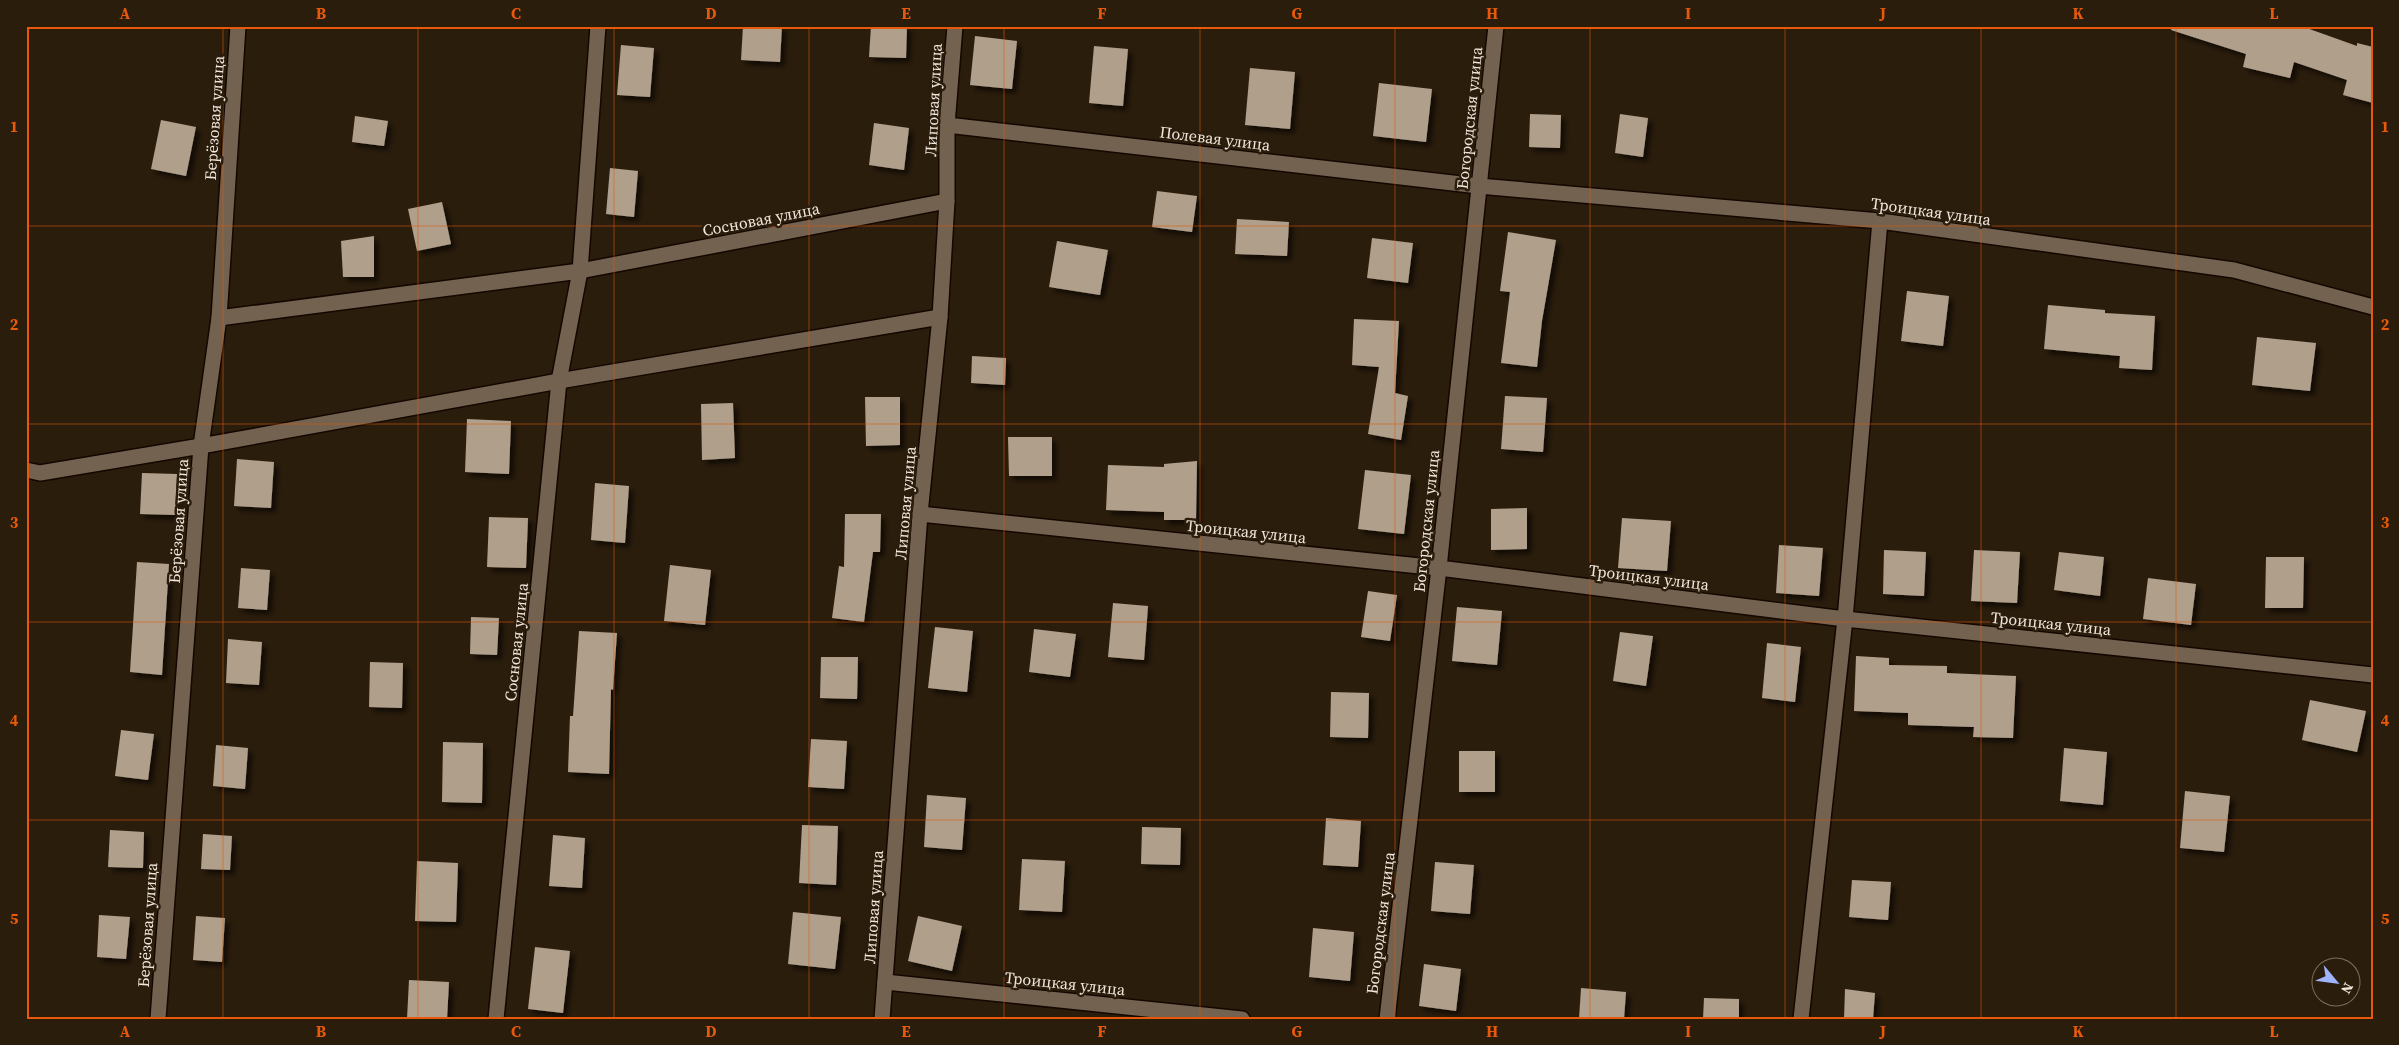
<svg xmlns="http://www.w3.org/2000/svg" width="2399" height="1045" font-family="'Source Serif 4',serif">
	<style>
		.building { fill: #b09f8b; filter: url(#shadow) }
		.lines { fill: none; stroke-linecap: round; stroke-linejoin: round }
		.street-casing { stroke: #130700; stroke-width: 18 }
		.street { stroke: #736250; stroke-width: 15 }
		.grid { fill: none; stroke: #e8590c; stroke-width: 1; stroke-opacity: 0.55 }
		.labels { text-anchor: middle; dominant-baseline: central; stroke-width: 5; stroke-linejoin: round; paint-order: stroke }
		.street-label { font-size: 16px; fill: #f1e7dd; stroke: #2b1d0c }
		.neatline { fill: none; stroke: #e8590c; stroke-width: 2 }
		.grid-label { font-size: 16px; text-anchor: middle; font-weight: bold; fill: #e8590c }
	</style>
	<defs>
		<filter id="shadow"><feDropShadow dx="4.5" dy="4.5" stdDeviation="2.5" flood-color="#0009"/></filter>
	</defs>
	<rect width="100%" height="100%" fill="#2b1d0c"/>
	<g class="building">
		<path d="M743,26H782L780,62L741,60Z"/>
		<path d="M871,26H907L906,58L869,57Z"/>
		<path d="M2172,26H2301L2357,46V43L2373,47V103L2343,95L2347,80L2294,62L2290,78L2243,67L2246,54L2171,30Z"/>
		<path d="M975,36L1017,41L1012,89L970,85Z"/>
		<path d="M621,45L654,48L650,97L617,95Z"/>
		<path d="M1094,46L1128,49L1123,106L1089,103Z"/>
		<path d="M1250,68L1295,72L1290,129L1245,125Z"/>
		<path d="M1379,83L1432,89L1426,142L1373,136Z"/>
		<path d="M1530,114L1561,115L1560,148L1529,147Z"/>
		<path d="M1620,114L1648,118L1643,157L1615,153Z"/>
		<path d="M355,116L388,121L384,146L352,142Z"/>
		<path d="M161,120L196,127L186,176L151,169Z"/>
		<path d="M874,123L909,128L904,170L869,165Z"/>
		<path d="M610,168L638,171L634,217L606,214Z"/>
		<path d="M1157,191L1197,196L1192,232L1152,227Z"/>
		<path d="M442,202L451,244L417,251L408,209Z"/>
		<path d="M1237,219L1289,222L1287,256L1235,254Z"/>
		<path d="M1508,232L1556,240L1542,321L1537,367L1501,363L1510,292L1500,291Z"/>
		<path d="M374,236V277H343L341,241Z"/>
		<path d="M1372,238L1413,243L1408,283L1367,278Z"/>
		<path d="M1057,241L1108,250L1100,295L1049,287Z"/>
		<path d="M1907,291L1949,296L1943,346L1901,341Z"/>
		<path d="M2048,305L2105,310V313L2155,316L2152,370L2119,368L2120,356L2044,349Z"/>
		<path d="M1354,319L1399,321L1395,393L1408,396L1401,440L1368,434L1379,367L1352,365Z"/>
		<path d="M2257,337L2316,343L2310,391L2252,385Z"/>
		<path d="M972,356L1006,358L1005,385L971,383Z"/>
		<path d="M1505,396L1547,398L1543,452L1501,449Z"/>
		<path d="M865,397H900V445L866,446Z"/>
		<path d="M733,403L735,458L702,460L701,404Z"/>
		<path d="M467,419L511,421L509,474L465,472Z"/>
		<path d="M1008,437H1052V476H1009Z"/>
		<path d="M237,459L274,462L271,508L234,506Z"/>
		<path d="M1197,461L1196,520H1164V512L1106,510L1108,465L1164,467V464Z"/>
		<path d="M1365,470L1411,475L1404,534L1358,529Z"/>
		<path d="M142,473L177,474L175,515L140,514Z"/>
		<path d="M595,483L629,486L625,543L591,540Z"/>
		<path d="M1527,508V549L1491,550V509Z"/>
		<path d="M845,514H881L880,552H873L864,622L832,618L839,566L844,567Z"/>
		<path d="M489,517L528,518L526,568L487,567Z"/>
		<path d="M1622,518L1671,521L1667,571L1618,568Z"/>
		<path d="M1779,545L1823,548L1819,596L1776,593Z"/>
		<path d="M1884,550L1926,552L1924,596L1883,594Z"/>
		<path d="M1974,550L2020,552L2017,603L1971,601Z"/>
		<path d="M2059,552L2104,557L2100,596L2054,590Z"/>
		<path d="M2266,557H2304L2303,608H2265Z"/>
		<path d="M137,562L169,564L162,675L130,672Z"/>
		<path d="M670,565L711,570L705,625L664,621Z"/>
		<path d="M241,568L270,570L267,610L238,608Z"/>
		<path d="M2148,578L2196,584L2191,625L2143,619Z"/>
		<path d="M1368,591L1397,595L1390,641L1361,637Z"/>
		<path d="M1113,603L1148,606L1144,660L1108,657Z"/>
		<path d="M1457,607L1502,611L1497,665L1452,661Z"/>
		<path d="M471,617L499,618L497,655L470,654Z"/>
		<path d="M935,627L973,631L967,692L928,688Z"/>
		<path d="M1034,629L1076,634L1070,677L1029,672Z"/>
		<path d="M579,631L617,633L613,690L611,689L609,774L568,772L570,716H573Z"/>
		<path d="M1620,632L1653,636L1646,686L1613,681Z"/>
		<path d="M228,639L262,642L259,685L226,683Z"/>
		<path d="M1767,643L1801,647L1795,702L1762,698Z"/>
		<path d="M1856,656L1889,658V665L1947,666V673L2016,676L2013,738L1973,737L1974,727L1908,725V713L1854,711Z"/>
		<path d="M821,657H858L857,699L820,698Z"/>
		<path d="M370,662L403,663L402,708L369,707Z"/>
		<path d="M1331,692L1369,693L1368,738L1330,737Z"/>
		<path d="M2310,700L2366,711L2357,752L2302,740Z"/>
		<path d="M121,730L154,734L148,780L115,776Z"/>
		<path d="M811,739L847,741L844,789L808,787Z"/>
		<path d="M443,742L483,743L482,803L442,802Z"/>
		<path d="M216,745L248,748L245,789L213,786Z"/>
		<path d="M2064,748L2107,752L2103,805L2060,801Z"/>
		<rect x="1459" y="751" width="36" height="41"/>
		<path d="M2185,791L2230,796L2224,852L2180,848Z"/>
		<path d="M927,795L966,798L962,850L924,847Z"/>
		<path d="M1326,818L1361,821L1358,867L1323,865Z"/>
		<path d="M802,825L838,826L836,885L799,883Z"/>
		<path d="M1142,827L1181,828L1180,865L1141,864Z"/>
		<path d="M110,830L144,832L143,868L108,867Z"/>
		<path d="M203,834L232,836L230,870L201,869Z"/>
		<path d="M553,835L585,838L582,888L549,886Z"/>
		<path d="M1022,859L1065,861L1062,912L1019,910Z"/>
		<path d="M417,861L458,863L456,922L415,921Z"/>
		<path d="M1435,862L1474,865L1470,914L1431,911Z"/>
		<path d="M1852,880L1891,882L1888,920L1849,917Z"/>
		<path d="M793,912L841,917L835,969L788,964Z"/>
		<path d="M99,915L130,917L126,959L97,957Z"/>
		<path d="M196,916L225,918L222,962L193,960Z"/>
		<path d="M918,916L962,926L952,971L908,961Z"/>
		<path d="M1313,928L1354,932L1350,981L1309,977Z"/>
		<path d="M535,947L570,951L563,1013L528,1009Z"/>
		<path d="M1424,964L1461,969L1456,1011L1419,1006Z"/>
		<path d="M409,980L449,982L447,1019H407Z"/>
		<path d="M1581,988L1626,992L1624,1019H1579Z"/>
		<path d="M1845,989L1875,993L1873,1019H1844Z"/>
		<path d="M1704,998L1739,999V1019H1703Z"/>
	</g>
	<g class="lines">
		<defs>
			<g id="street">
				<path d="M598,26L580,271L947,201"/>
				<path d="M947,125L1479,186L1880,221L2234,270L2373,307"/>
				<path d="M219,318L580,271L559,381L496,1019"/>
				<path d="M26,470L40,473L201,446L559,381L940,317"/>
				<path d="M920,514L1439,568L1845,619L2373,675"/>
				<path d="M885,982L1242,1019"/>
				<path d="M158,1019L201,446L219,318L238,26"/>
				<path d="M882,1019L920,514L940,317L947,201V125L955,26"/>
				<path d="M1387,1019L1439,568L1496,26"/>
				<path d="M1801,1019L1845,619L1880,221"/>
			</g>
		</defs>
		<use href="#street" class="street-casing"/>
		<use href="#street" class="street"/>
	</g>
	<path class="grid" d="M223,26V1019M418,26V1019M614,26V1019M809,26V1019M1004,26V1019M1200,26V1019M1395,26V1019M1590,26V1019M1785,26V1019M1981,26V1019M2176,26V1019M26,226H2373M26,424H2373M26,622H2373M26,820H2373"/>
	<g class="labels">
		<g class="street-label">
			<text transform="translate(933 100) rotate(-87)">Липовая улица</text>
			<text transform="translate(214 118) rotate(-86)">Берёзовая улица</text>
			<text transform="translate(1469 118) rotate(-84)">Богородская улица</text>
			<text transform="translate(1215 138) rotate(7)">Полевая улица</text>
			<text transform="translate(1931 211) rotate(8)">Троицкая улица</text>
			<text transform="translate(761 219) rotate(-11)">Сосновая улица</text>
			<text transform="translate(905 503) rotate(-85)">Липовая улица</text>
			<text transform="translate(178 521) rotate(-86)">Берёзовая улица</text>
			<text transform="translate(1426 521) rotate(-84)">Богородская улица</text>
			<text transform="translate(1246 531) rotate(6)">Троицкая улица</text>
			<text transform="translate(1649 577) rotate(7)">Троицкая улица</text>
			<text transform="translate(2051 623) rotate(6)">Троицкая улица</text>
			<text transform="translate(516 642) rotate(-84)">Сосновая улица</text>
			<text transform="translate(873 907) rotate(-86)">Липовая улица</text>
			<text transform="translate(1380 923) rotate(-83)">Богородская улица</text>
			<text transform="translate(147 925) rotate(-86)">Берёзовая улица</text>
			<text transform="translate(1065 983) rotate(6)">Троицкая улица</text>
		</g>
	</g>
	<rect width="2399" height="1045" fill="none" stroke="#2b1d0c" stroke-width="55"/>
	<g transform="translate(2336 982) rotate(119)"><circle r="24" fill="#2b1d0c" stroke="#7a6e60"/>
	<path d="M0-4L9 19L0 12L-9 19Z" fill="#a0b3fd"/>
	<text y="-8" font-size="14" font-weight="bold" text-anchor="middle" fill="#f1e7dd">N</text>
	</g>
	<rect x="28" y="28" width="2344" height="990" class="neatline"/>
	<g class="grid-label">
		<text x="125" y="19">A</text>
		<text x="321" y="19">B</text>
		<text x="516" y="19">C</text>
		<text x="711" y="19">D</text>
		<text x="906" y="19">E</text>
		<text x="1102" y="19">F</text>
		<text x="1297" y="19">G</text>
		<text x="1492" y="19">H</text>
		<text x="1688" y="19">I</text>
		<text x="1883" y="19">J</text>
		<text x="2078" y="19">K</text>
		<text x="2274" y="19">L</text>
		<text x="14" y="132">1</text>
		<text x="2385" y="132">1</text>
		<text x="14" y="330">2</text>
		<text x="2385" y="330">2</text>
		<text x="14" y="528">3</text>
		<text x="2385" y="528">3</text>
		<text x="14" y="726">4</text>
		<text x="2385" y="726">4</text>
		<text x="14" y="924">5</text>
		<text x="2385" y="924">5</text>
		<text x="125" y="1037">A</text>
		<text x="321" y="1037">B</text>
		<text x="516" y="1037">C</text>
		<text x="711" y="1037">D</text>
		<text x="906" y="1037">E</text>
		<text x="1102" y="1037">F</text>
		<text x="1297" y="1037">G</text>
		<text x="1492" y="1037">H</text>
		<text x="1688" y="1037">I</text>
		<text x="1883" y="1037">J</text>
		<text x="2078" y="1037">K</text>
		<text x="2274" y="1037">L</text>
	</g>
</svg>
